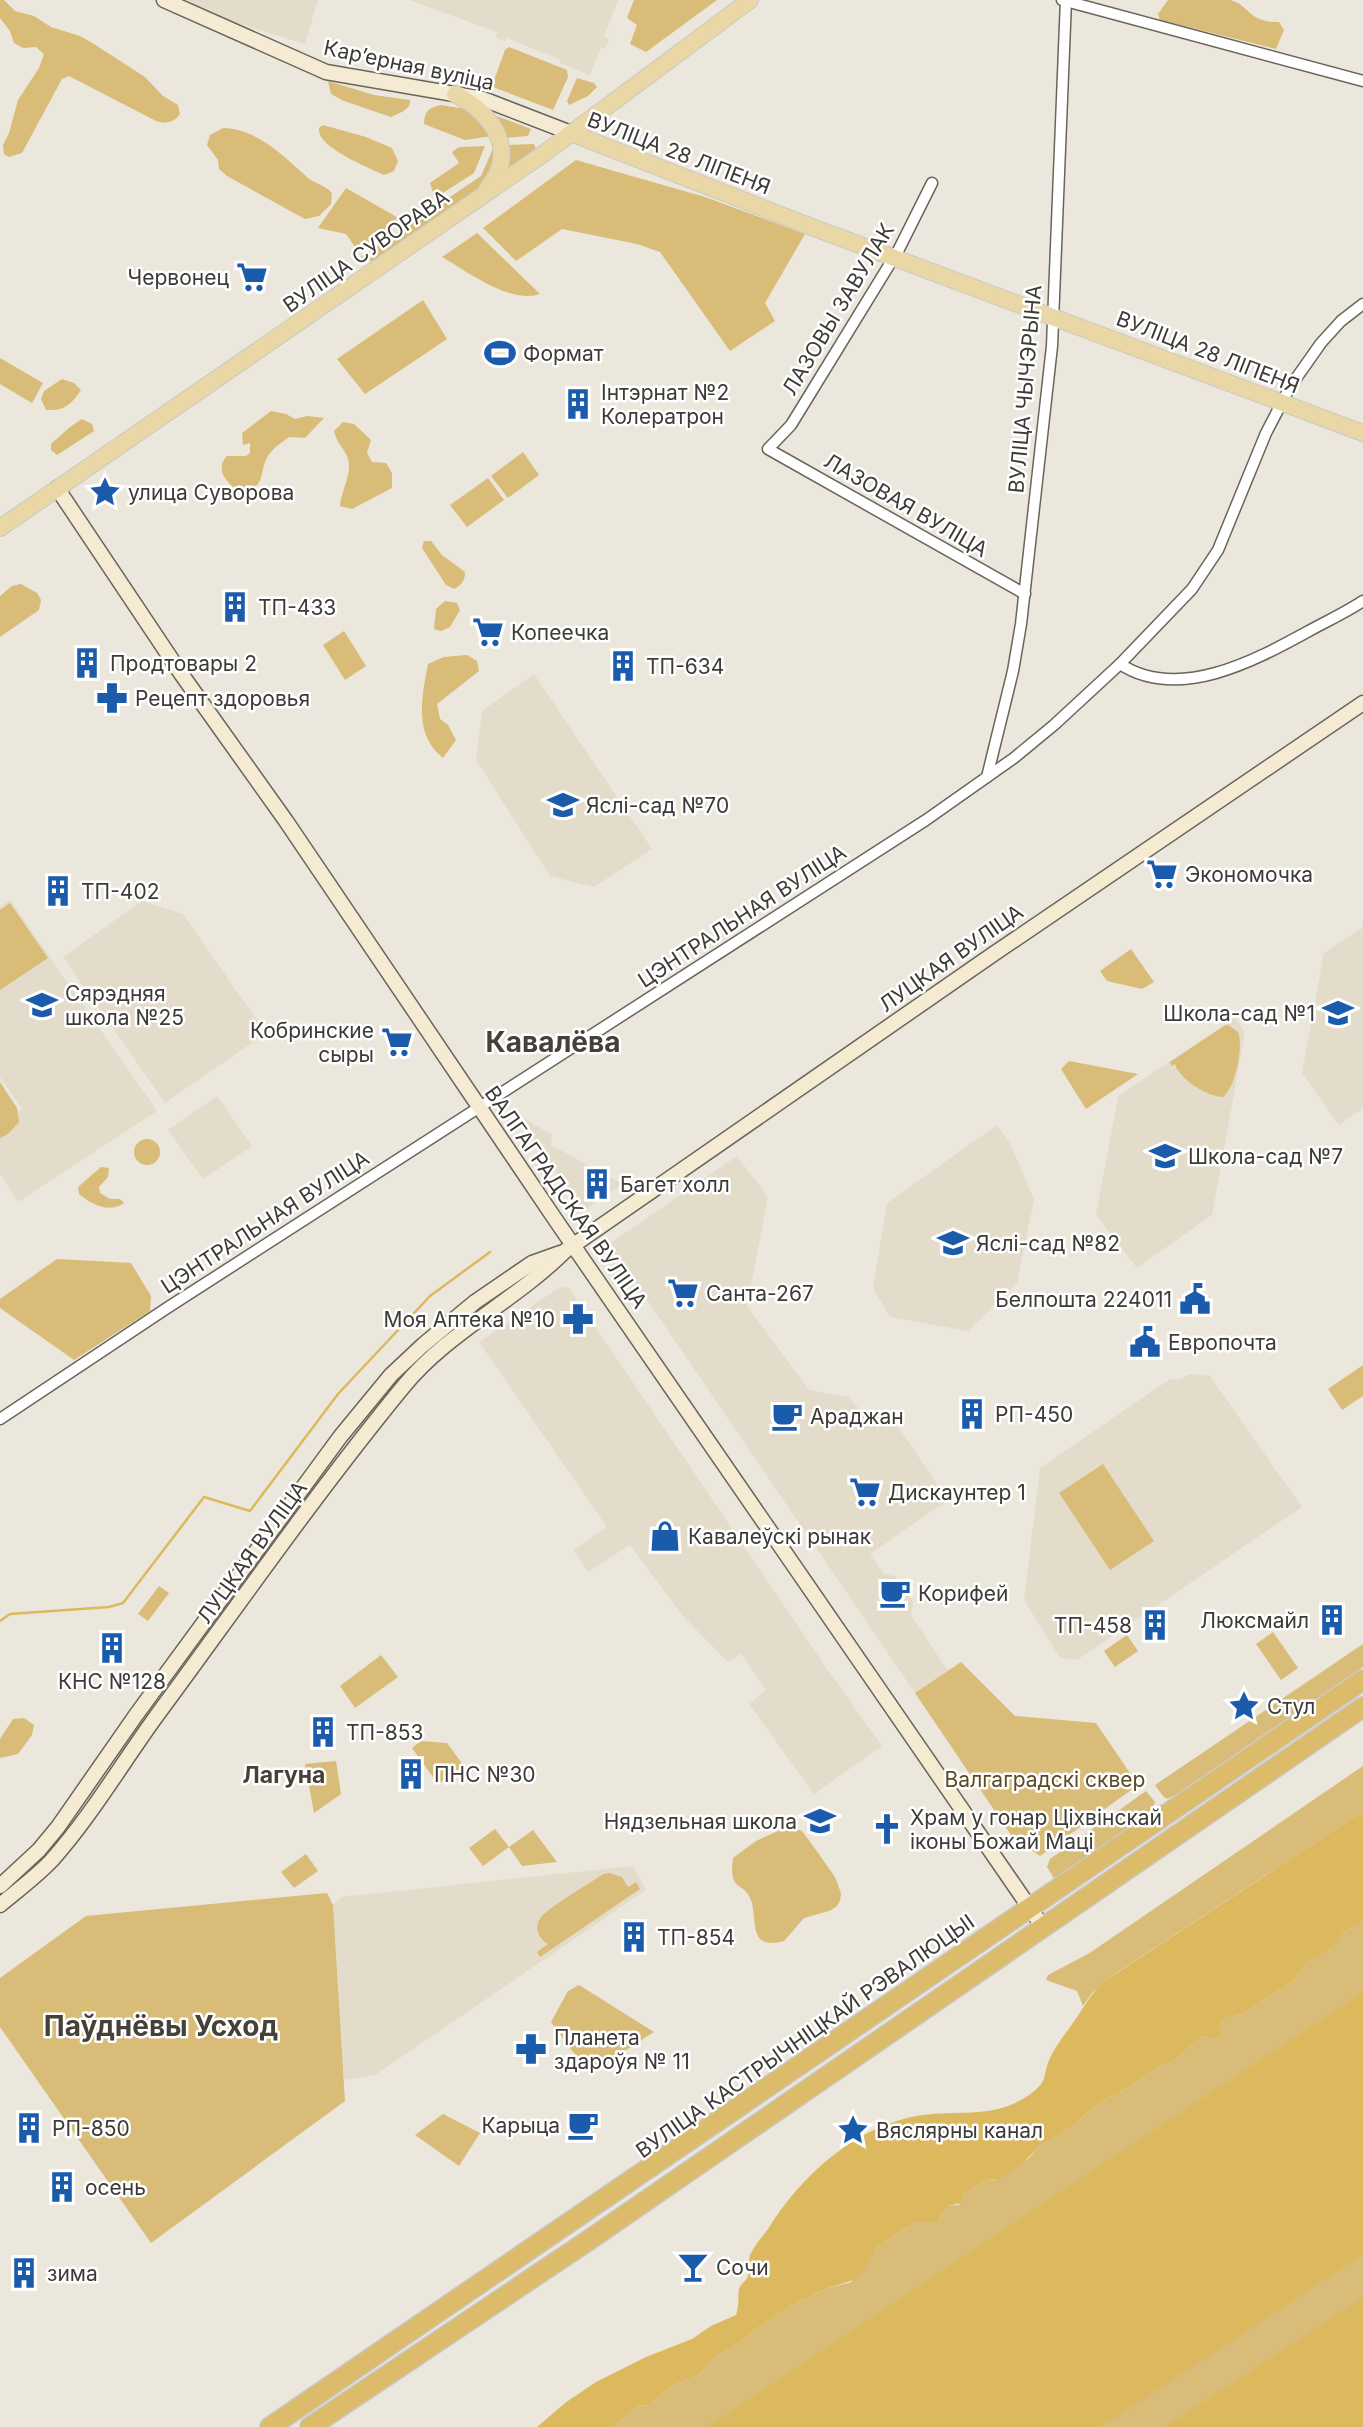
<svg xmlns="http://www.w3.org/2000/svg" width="1363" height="2427" font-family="Inter,sans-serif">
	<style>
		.built { fill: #e4dcca }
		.green { fill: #d8bc78 }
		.water { fill: #dcb95f }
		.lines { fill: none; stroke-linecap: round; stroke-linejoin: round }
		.stream { stroke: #dcb95f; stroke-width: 2.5 }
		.street-casing { stroke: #69655b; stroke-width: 13 }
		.secondary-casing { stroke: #69655b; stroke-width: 17 }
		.primary-casing { stroke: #c9c8c7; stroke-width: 18 }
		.highway-casing { stroke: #c9c8c7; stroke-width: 22 }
		.street { stroke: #fff; stroke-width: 10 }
		.secondary { stroke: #f4ebd2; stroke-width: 14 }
		.primary { stroke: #ead7a6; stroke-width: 16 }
		.highway { stroke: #dcbc6a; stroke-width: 19 }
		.labels { text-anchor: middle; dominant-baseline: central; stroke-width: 5; stroke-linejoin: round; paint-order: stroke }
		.street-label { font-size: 21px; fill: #3d3b37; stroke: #fff }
		.poi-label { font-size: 21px; fill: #3d3b37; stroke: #fff; text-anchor: start }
		.park-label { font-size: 21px; fill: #594b25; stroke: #fff }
		.neighbourhood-label { font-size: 23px; font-weight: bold; fill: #454138; stroke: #fff }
		.district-label { font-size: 28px; font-weight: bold; fill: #454138; stroke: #fff }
	</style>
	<rect width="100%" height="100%" fill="#ece7dc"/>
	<g class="built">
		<path d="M187,0H318L305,44L217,17Z"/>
		<path d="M409,0H618L604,36L609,39L606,48H601L590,75L560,63L561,60L507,38L505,41L496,38L497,32Z"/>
		<path d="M534,674L652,849L594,887L550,876L476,760L482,711Z"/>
		<path d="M10,900L157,1111L18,1202L0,1174V1123L22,1109L0,1077V907Z"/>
		<path d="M142,901L183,914L266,1033L165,1103L63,957Z"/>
		<path d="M1363,927V1108L1339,1125L1302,1073L1324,953Z"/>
		<path d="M1235,1018L1245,1032L1212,1215L1137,1268L1096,1215L1118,1096Z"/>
		<path d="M217,1096L252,1146L203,1179L168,1130Z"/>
		<path d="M517,1114L552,1135L551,1145L622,1184L583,1211Z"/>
		<path d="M997,1125L1011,1145L1034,1200L1017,1283L968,1331L890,1317L873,1288L887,1203Z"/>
		<path d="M737,1156L768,1197L747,1306L809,1390L848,1397L867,1417L899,1428L948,1500L870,1554L884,1574L895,1576L913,1602L911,1615L948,1671L915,1693L609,1244Z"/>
		<path d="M560,1287L569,1288L823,1663L882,1746L814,1794L749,1704L766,1690L741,1654L728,1662L682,1615L630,1545L588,1572L574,1550L607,1527L479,1342Z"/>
		<path d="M1189,1374L1210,1376L1302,1507L1077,1660L1060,1658L1024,1600L1040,1468L1170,1379L1180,1380Z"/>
		<path d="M633,1866L646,1890L375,2075L344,2080L333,1905L341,1897Z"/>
	</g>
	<g class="green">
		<path d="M0,0H4L15,11L34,16L51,27L80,36L94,44L145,77L163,96L178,105L180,114C174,123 165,124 156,121L69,76L62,79L22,153L9,157L4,154L3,145L9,133L18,100L39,68L44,54L36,47L23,48L14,43L10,31L0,18Z"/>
		<path d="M634,0H717L646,52L630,44L637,25L627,18Z"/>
		<path d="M1168,0C1184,0 1216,0 1230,0C1250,5 1248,23 1279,22L1284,30L1276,49L1160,20L1158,14Z"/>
		<path d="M509,47L567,70L568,77L553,110L493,87V83L505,50Z"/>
		<path d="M577,78L594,83L597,87L588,96L569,105L567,101Z"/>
		<path d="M328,81L374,95L410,100C411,110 399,113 391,117L344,101L331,94Z"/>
		<path d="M441,105L471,110L492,136L465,140L424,124C424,112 429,107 441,105Z"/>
		<path d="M497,116L531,129L528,136L506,138Z"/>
		<path d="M323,125L366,137L392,148L398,161L394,171L384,175C368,167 316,147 319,128Z"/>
		<path d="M223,128C256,128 285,157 308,178C316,184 325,185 332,193L331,204L319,216L305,219L227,176L219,169L218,160L207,145L210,135Z"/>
		<path d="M534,144L536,149L508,168V145Z"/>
		<path d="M485,146L474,173L435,198L430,183L459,163L452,152L459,147Z"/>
		<path d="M494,146L499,154L482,186L372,261H365L361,257L481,176Z"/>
		<path d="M576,160L705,197L805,234L765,303L775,321L730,351L660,252L637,244L562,229L516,261L483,228Z"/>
		<path d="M346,188L402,220L357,250L346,234L318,228Z"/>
		<path d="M477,233L540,294C510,304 468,272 442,257Z"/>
		<path d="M423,300L447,339L365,394L337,359Z"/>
		<path d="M0,358L43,383L32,403L0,384Z"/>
		<path d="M62,379L74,383L81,390C71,405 64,411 46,410L41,399L44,391Z"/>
		<path d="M271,411L286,414L295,419L307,416L324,418L305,438L289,437C281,443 273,448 268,456C258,472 268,490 238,491C225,481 215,469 227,456H246L250,453V443L243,445L242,433Z"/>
		<path d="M82,419L92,424L94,431L57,455L51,450V444L70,427Z"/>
		<path d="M343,422L354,424L371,440L367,453L372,462L386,463L392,473V488L352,509L340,506C341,490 354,472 347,456C342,446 337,443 334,431Z"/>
		<path d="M523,452L539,475L508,498L491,476Z"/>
		<path d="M488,478L504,500L467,527L450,505Z"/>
		<path d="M424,541H431L442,555L465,572C465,580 462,585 454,589L446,585L422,548Z"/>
		<path d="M21,584L37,593L41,600L39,610L0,637V596L12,586Z"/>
		<path d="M445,601L457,603L460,610L450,627L441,631L434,629L436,609Z"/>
		<path d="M344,631L366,666L345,680L323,645Z"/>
		<path d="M467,655L477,661L479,671L437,704L440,719L448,725L456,740L443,758C413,734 422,696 428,664L444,657Z"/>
		<path d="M10,903L48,958L0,990V910Z"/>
		<path d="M1131,949L1154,982L1142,989L1107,981L1100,971Z"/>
		<path d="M1228,1025L1238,1032C1244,1045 1235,1089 1223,1097C1208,1097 1179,1079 1175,1064L1172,1066L1170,1062L1224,1026Z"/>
		<path d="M1069,1061L1138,1074L1086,1109L1061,1069Z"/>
		<path d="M0,1082L17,1108L19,1122L8,1134L0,1138Z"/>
		<circle cx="147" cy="1152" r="13"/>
		<path d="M101,1167L109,1168L108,1177L99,1187L100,1193L110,1199H120L124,1203C109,1214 91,1204 79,1194L78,1187Z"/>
		<path d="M57,1259L131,1263L151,1296L150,1311L74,1360L0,1308V1299Z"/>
		<path d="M1363,1365V1396L1342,1410L1328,1389Z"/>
		<path d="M1103,1464L1154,1541L1110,1570L1059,1493Z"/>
		<path d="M159,1586L169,1593L148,1621L138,1614Z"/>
		<path d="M1273,1632L1298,1668L1281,1680L1256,1644Z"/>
		<path d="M1127,1635L1138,1651L1115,1667L1104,1651Z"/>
		<path d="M1363,1644V1667L1174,1796L1167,1799L1163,1796L1155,1785Z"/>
		<path d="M381,1655L398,1677L355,1708L340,1686Z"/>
		<path d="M961,1662L1015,1716L1096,1723L1138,1785L1040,1856L1013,1838L915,1693Z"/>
		<path d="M24,1718L34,1725L32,1735L18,1754L0,1758V1739L13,1719Z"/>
		<path d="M421,1741L447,1743L464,1766L438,1784L412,1748Z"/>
		<path d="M336,1761L341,1794L314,1813L305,1764Z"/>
		<path d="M1363,1766V1811L1112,1976L1092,1993L1083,2006L1077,1991L1046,1980L1048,1975L1088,1954Z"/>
		<path d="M1146,1791L1155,1802L1151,1811L1055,1880L1047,1867L1050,1859Z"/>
		<path d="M789,1826L802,1831L816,1850L835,1877L841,1893L840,1901L836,1907L829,1911L804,1918L784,1941C747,1951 758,1920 751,1900C744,1881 728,1893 733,1858L756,1841Z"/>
		<path d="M495,1829L509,1847L533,1830L557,1862L522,1866L509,1847L483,1866L469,1848Z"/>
		<path d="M306,1854L318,1871L294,1888L281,1872Z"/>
		<path d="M610,1873L622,1877L628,1887L636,1882L640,1889L540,1957L537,1952L548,1944C538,1938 533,1926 542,1916C554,1904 587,1885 603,1874Z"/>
		<path d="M327,1893L333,1905L345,2101L151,2243L0,2027V1978L86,1916Z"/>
		<path d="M1363,1923V2427H614L638,2405L648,2406L673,2385L697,2376L716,2356L742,2341L754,2330L792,2305L826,2289L851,2282L876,2248L902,2230L917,2222H937L948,2206L959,2205L964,2193L987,2180H994L1028,2159L1038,2147L1072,2127L1096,2105L1127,2088L1158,2067L1173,2062L1203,2036L1215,2039L1220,2037V2024L1224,2019L1244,2013L1293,1981L1307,1962L1329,1949L1336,1938L1344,1932Z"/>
		<path d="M579,1985L654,2032L589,2074L551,2022L568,1991Z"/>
		<path d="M443,2114L480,2133L459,2166L415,2135Z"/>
	</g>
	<g class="water">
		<path d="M1363,1811V1923L1344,1932L1327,1951L1307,1962L1293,1981L1244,2013L1224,2019L1220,2024V2037L1215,2039L1203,2036L1173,2062L1158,2067L1127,2088L1096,2105L1072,2127L1038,2147L1024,2162L998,2179L987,2180L964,2193L962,2203L948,2206L937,2222H917L902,2230L876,2248L861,2275L856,2279L826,2289L792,2305L754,2330L742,2341L716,2356L697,2376L673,2385L648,2406L638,2405L614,2427H537L565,2403L596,2382L646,2357L692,2339L711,2326L736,2315C739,2306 738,2298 739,2289C740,2284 746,2282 748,2276C751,2270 748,2262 750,2255C754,2246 762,2237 768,2229C802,2174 857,2125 922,2115C958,2110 994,2118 1026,2097C1052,2080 1040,2076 1052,2054C1061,2038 1070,2028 1079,2014C1087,2002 1093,1991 1105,1981Z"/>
		<path d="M1363,1992V2254L1101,2427H707Z"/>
		<path d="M1363,2297V2427H1165Z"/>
	</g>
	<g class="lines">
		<path class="stream" d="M0,1621L10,1614L109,1607L123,1603L204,1497L250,1511L338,1394L430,1296L490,1252"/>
		<defs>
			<g id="street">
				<path d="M1062,0L1363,81"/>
				<path d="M932,183L899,249L791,425L768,449L1025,594"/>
				<path d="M1120,664C1178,702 1254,661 1307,632C1325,622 1345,613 1363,601"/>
				<path d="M987,777L1013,671L1021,624L1052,346L1066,0"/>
				<path d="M0,1419L167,1308L926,820L1014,758L1054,725L1120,664L1192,589L1218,550L1266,433L1290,387L1321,343L1341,321L1363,304"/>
			</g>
			<g id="secondary">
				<path d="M164,0L326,72L483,99L571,133"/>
				<path d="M57,488L182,675L286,821L557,1222L1043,1927"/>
				<path d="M0,1886L39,1850L58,1827L136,1715L340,1437L391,1375L423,1345L475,1302L532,1263L560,1253"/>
				<path d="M0,1905C18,1890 37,1876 52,1860C91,1816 121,1765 155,1718C237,1607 316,1493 403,1387C448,1332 515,1301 565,1251L992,955L1363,703"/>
			</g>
			<g id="primary">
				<path d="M455,94C492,114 520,150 487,189"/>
				<path d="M571,133L809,226L1363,433"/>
				<path d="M0,528L546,152L750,0"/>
			</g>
			<g id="highway">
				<path d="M270,2427C636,2180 998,1928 1363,1680"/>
				<path d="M310,2427L589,2240L1363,1707"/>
			</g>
		</defs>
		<use href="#street" class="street-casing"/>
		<use href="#secondary" class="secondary-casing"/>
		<use href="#primary" class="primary-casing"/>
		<use href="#highway" class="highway-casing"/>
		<use href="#street" class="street"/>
		<use href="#secondary" class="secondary"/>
		<use href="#primary" class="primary"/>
		<use href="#highway" class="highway"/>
	</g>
	<defs>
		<symbol id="supermarket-bare" viewBox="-9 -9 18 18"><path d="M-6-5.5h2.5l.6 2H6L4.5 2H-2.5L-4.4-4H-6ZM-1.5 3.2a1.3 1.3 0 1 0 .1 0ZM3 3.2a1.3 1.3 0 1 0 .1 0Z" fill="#1b5bac" stroke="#fff" stroke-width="2.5" paint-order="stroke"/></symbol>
		<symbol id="stadium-bare" viewBox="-9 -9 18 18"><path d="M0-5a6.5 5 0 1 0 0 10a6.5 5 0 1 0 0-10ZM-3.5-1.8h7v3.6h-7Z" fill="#1b5bac" stroke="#fff" stroke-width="2.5" paint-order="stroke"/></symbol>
		<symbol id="building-bare" viewBox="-9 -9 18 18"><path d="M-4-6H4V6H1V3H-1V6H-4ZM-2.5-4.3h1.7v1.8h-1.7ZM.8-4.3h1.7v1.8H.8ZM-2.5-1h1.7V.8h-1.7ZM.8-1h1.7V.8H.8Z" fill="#1b5bac" stroke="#fff" stroke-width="2.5" paint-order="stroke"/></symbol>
		<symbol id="sight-bare" viewBox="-9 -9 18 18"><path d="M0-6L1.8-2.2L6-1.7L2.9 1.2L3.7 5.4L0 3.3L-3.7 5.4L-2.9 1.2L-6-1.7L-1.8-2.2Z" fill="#1b5bac" stroke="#fff" stroke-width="2.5" paint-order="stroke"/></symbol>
		<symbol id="pharmacy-bare" viewBox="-9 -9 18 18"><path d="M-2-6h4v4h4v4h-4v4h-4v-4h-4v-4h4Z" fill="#1b5bac" stroke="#fff" stroke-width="2.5" paint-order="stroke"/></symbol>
		<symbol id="school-bare" viewBox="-9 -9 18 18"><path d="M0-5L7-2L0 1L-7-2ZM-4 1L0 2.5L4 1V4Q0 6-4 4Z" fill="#1b5bac" stroke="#fff" stroke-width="2.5" paint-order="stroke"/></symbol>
		<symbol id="civic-bare" viewBox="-9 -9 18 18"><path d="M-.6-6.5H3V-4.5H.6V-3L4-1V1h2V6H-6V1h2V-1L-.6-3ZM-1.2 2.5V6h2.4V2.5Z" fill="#1b5bac" stroke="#fff" stroke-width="2.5" paint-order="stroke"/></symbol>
		<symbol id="cafe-bare" viewBox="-9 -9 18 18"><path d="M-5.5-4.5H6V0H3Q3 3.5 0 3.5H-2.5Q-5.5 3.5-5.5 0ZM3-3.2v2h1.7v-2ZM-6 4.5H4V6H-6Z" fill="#1b5bac" stroke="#fff" stroke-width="2.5" paint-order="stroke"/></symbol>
		<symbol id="shop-bare" viewBox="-9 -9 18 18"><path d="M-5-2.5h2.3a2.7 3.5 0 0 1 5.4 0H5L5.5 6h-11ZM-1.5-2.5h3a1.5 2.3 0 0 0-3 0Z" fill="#1b5bac" stroke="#fff" stroke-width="2.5" paint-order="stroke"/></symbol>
		<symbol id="church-bare" viewBox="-9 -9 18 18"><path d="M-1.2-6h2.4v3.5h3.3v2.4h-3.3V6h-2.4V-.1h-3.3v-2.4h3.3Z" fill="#1b5bac" stroke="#fff" stroke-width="2.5" paint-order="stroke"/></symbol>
		<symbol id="bar-bare" viewBox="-9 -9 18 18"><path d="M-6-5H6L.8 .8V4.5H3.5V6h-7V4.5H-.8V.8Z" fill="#1b5bac" stroke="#fff" stroke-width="2.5" paint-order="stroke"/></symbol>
	</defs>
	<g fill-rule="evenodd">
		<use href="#supermarket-bare" x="230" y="255" width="44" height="44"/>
		<use href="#stadium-bare" x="478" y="331" width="44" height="44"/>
		<use href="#building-bare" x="556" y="382" width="44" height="44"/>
		<use href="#sight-bare" x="83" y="470" width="44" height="44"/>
		<use href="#building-bare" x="213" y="585" width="44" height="44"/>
		<use href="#supermarket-bare" x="466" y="610" width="44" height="44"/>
		<use href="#building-bare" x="65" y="641" width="44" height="44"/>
		<use href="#building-bare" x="601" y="644" width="44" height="44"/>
		<use href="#pharmacy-bare" x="90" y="676" width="44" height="44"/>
		<use href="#school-bare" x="541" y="783" width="44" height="44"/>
		<use href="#supermarket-bare" x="1140" y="852" width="44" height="44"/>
		<use href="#building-bare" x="36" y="869" width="44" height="44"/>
		<use href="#school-bare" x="20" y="983" width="44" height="44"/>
		<use href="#school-bare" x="1316" y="991" width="44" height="44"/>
		<use href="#supermarket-bare" x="375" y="1020" width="44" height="44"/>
		<use href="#school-bare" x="1143" y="1134" width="44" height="44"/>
		<use href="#building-bare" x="575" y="1162" width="44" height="44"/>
		<use href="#school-bare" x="931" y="1221" width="44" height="44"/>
		<use href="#supermarket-bare" x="661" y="1271" width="44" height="44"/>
		<use href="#civic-bare" x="1173" y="1277" width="44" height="44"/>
		<use href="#pharmacy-bare" x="556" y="1297" width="44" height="44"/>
		<use href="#civic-bare" x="1123" y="1320" width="44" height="44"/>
		<use href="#building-bare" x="950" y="1392" width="44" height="44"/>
		<use href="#cafe-bare" x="765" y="1394" width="44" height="44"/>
		<use href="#supermarket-bare" x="843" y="1470" width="44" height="44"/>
		<use href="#shop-bare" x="643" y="1514" width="44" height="44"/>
		<use href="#cafe-bare" x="873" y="1571" width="44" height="44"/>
		<use href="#building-bare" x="1310" y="1598" width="44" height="44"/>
		<use href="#building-bare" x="1133" y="1603" width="44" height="44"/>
		<use href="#building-bare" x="90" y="1626" width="44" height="44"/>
		<use href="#sight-bare" x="1222" y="1684" width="44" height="44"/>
		<use href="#building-bare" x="301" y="1710" width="44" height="44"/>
		<use href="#building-bare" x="389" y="1752" width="44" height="44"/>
		<use href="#school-bare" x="798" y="1799" width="44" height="44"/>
		<use href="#church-bare" x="865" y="1807" width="44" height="44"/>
		<use href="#building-bare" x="612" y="1915" width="44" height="44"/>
		<use href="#pharmacy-bare" x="509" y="2027" width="44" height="44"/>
		<use href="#cafe-bare" x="561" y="2103" width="44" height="44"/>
		<use href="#building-bare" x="7" y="2106" width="44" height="44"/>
		<use href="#sight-bare" x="831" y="2108" width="44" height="44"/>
		<use href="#building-bare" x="40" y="2165" width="44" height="44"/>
		<use href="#bar-bare" x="671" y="2245" width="44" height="44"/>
		<use href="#building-bare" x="2" y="2251" width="44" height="44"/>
	</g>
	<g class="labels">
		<g class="street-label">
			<text transform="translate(409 65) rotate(12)">Карʼерная вуліца</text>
			<text transform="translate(679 153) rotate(21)">ВУЛІЦА 28 ЛІПЕНЯ</text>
			<text transform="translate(366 251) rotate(-35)">ВУЛІЦА СУВОРАВА</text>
			<text transform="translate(838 309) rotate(-59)">ЛАЗОВЫ ЗАВУЛАК</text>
			<text transform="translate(1208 352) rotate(21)">ВУЛІЦА 28 ЛІПЕНЯ</text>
			<text transform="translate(1025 389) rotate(-85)">ВУЛІЦА ЧЫЧЭРЫНА</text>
			<text transform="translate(906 505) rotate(30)">ЛАЗОВАЯ ВУЛІЦА</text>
			<text transform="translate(742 916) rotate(-33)">ЦЭНТРАЛЬНАЯ ВУЛІЦА</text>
			<text transform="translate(951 958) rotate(-35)">ЛУЦКАЯ ВУЛІЦА</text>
			<text transform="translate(566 1197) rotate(55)">ВАЛГАГРАДСКАЯ ВУЛІЦА</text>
			<text transform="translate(265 1222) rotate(-33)">ЦЭНТРАЛЬНАЯ ВУЛІЦА</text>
			<text transform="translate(252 1552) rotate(-54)">ЛУЦКАЯ ВУЛІЦА</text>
			<text transform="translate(805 2036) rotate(-35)">ВУЛІЦА КАСТРЫЧНІЦКАЙ РЭВАЛЮЦЫІ</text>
		</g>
		<g class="poi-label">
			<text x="229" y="277" text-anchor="end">Червонец</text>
			<text x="523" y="353">Формат</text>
			<text x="601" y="392">Інтэрнат №2<tspan x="601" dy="24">Колератрон</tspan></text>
			<text x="128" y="492">улица Суворова</text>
			<text x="258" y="607">ТП-433</text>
			<text x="511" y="632">Копеечка</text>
			<text x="110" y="663">Продтовары 2</text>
			<text x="646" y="666">ТП-634</text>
			<text x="135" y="698">Рецепт здоровья</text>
			<text x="586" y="805">Яслі-сад №70</text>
			<text x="1185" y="874">Экономочка</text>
			<text x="81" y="891">ТП-402</text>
			<text x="65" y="993">Сярэдняя<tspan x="65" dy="24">школа №25</tspan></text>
			<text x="1315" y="1013" text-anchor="end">Школа-сад №1</text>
			<text x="374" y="1030" text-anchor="end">Кобринские<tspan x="374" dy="24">сыры</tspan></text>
			<text x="1188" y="1156">Школа-сад №7</text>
			<text x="620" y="1184">Багет холл</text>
			<text x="976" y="1243">Яслі-сад №82</text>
			<text x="706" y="1293">Санта-267</text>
			<text x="1172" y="1299" text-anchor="end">Белпошта 224011</text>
			<text x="555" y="1319" text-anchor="end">Моя Аптека №10</text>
			<text x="1168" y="1342">Европочта</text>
			<text x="995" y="1414">РП-450</text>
			<text x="810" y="1416">Араджан</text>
			<text x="888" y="1492">Дискаунтер 1</text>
			<text x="688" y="1536">Кавалеўскі рынак</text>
			<text x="918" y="1593">Корифей</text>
			<text x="1309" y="1620" text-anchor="end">Люксмайл</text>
			<text x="1132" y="1625" text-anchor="end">ТП-458</text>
			<text x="112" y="1681" text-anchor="middle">КНС №128</text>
			<text x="1267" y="1706">Стул</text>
			<text x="346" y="1732">ТП-853</text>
			<text x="434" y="1774">ПНС №30</text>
			<text x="910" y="1817">Храм у гонар Ціхвінскай<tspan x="910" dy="24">іконы Божай Маці</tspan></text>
			<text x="797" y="1821" text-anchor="end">Нядзельная школа</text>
			<text x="657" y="1937">ТП-854</text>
			<text x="554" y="2037">Планета<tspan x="554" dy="24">здароўя № 11</tspan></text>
			<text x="560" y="2125" text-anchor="end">Карыца</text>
			<text x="52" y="2128">РП-850</text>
			<text x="876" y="2130">Вяслярны канал</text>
			<text x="85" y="2187">осень</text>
			<text x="716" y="2267">Сочи</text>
			<text x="47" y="2273">зима</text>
		</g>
		<g class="park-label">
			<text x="1045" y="1779">Валгаградскі сквер</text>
		</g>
		<g class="neighbourhood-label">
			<text x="284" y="1775">Лагуна</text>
		</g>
		<g class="district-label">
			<text x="553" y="1042">Кавалёва</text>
			<text x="161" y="2026">Паўднёвы Усход</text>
		</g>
	</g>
</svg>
